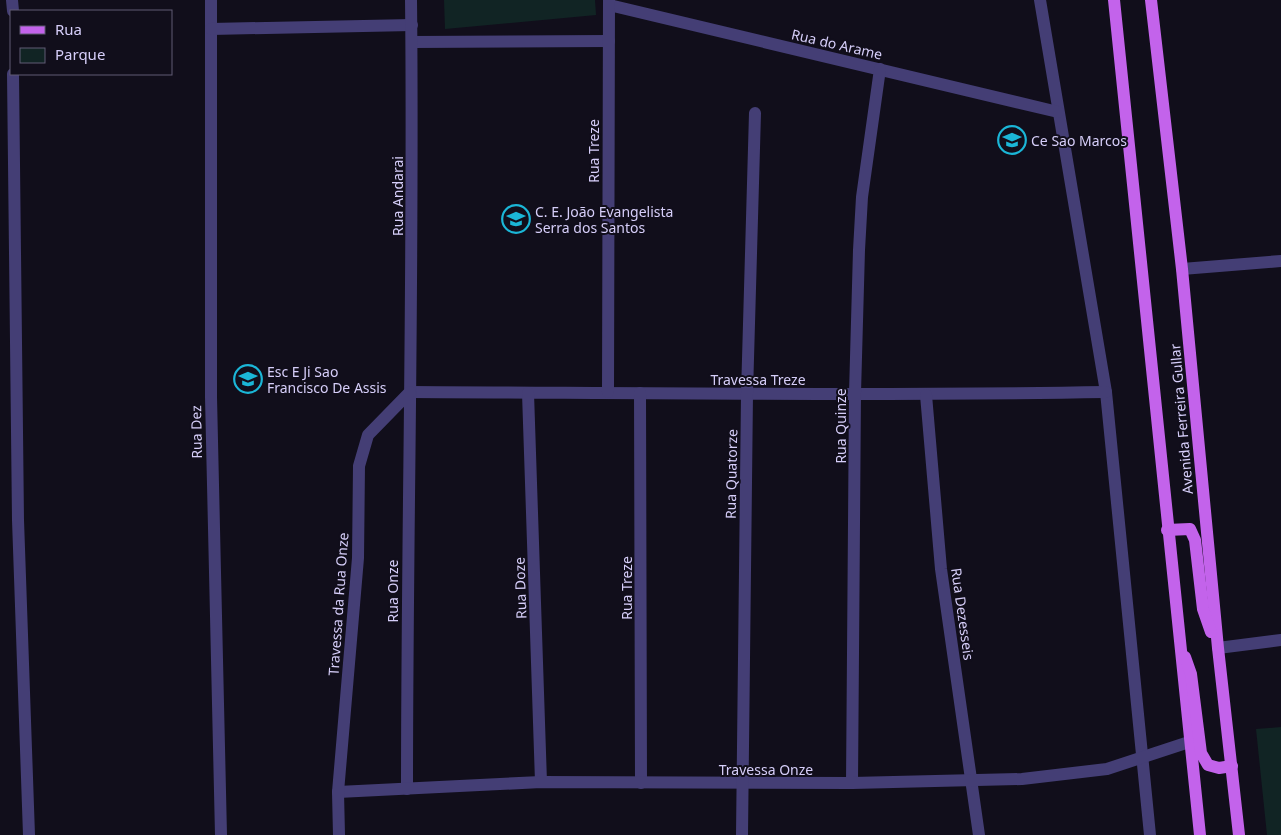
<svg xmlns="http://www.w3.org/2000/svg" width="1281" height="835" font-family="'Noto Sans',sans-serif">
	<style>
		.green { fill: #112424 }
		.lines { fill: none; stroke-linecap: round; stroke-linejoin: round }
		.minor { stroke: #443e75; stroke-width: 12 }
		.major { stroke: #c363eb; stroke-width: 12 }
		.labels { text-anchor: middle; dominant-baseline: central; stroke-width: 4; stroke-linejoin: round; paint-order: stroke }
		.street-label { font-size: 14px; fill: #d6cef9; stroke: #110e1b }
		.poi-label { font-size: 14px; fill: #d6cef9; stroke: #110e1b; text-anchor: start }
	</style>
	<rect width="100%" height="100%" fill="#110e1b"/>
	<g class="green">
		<path d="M444,0H595L596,15L445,29Z"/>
		<path d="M1281,727V835H1267L1256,729Z"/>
	</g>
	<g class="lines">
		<g class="minor">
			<path d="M12,0L13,11"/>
			<path d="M211,0V397L221,835"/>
			<path d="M1040,0L1106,392L1150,835"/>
			<path d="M609,5L1058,112"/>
			<path d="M211,29L412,25"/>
			<path d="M412,42L609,41"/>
			<path d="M13,74L18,520L29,835"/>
			<path d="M1182,269L1281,261"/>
			<path d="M410,392C642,393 874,396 1106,392"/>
			<path d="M608,392L609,0"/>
			<path d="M528,393L541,782"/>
			<path d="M640,393L641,783"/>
			<path d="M926,395L941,569L979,835"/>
			<path d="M1218,648L1281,640"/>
			<path d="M852,783L855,393L859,250L862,197L880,69"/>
			<path d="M407,789C407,526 414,263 411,0"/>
			<path d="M338,792L541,782L852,783L1022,779L1107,769L1189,742"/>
			<path d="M339,835L338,792L358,558L359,466L368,435L410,392"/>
			<path d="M742,835L747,394L755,113"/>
		</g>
		<g class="major">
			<path d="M1114,0L1200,835"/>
			<path d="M1151,0L1182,269L1218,648L1239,835"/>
			<path d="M1167,530L1190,529L1195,540L1203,609L1211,632"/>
			<path d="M1185,657L1191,674L1201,753L1208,765L1219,768L1232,766"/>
		</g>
	</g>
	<defs>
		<symbol id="school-ring" viewBox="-11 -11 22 22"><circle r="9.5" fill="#110e1b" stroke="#1bb6d7" stroke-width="1.5"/><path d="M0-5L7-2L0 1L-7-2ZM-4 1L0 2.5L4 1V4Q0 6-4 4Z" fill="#1bb6d7"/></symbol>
	</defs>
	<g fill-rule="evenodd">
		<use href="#school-ring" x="996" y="124" width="32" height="32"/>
		<use href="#school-ring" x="500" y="203" width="32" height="32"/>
		<use href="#school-ring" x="232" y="363" width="32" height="32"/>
	</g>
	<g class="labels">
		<g class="street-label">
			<text transform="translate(837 44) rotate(13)">Rua do Arame</text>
			<text transform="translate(593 151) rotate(-90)">Rua Treze</text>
			<text transform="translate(397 196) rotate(-90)">Rua Andarai</text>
			<text x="758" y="379">Travessa Treze</text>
			<text transform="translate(1181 419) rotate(-95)">Avenida Ferreira Gullar</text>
			<text transform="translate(840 426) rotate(-90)">Rua Quinze</text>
			<text transform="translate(196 432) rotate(-91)">Rua Dez</text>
			<text transform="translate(731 474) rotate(-89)">Rua Quatorze</text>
			<text transform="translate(520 588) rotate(-92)">Rua Doze</text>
			<text transform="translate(626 588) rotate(-90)">Rua Treze</text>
			<text transform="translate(392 591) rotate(-90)">Rua Onze</text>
			<text transform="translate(338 604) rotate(-86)">Travessa da Rua Onze</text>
			<text transform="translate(963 614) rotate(82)">Rua Dezesseis</text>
			<text x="766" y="769">Travessa Onze</text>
		</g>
		<g class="poi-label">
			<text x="1031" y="140">Ce Sao Marcos</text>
			<text x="535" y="211">C. E. João Evangelista<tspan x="535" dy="16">Serra dos Santos</tspan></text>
			<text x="267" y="371">Esc E Ji Sao<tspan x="267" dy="16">Francisco De Assis</tspan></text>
		</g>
	</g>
	<rect x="10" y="10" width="162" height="65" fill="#110e1b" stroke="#605b74"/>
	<rect x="20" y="26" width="25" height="8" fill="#c363eb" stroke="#605b74"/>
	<text x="55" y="35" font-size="15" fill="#d6cef9">Rua</text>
	<rect x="20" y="48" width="25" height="15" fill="#112424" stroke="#605b74"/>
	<text x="55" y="60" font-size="15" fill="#d6cef9">Parque</text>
</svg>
